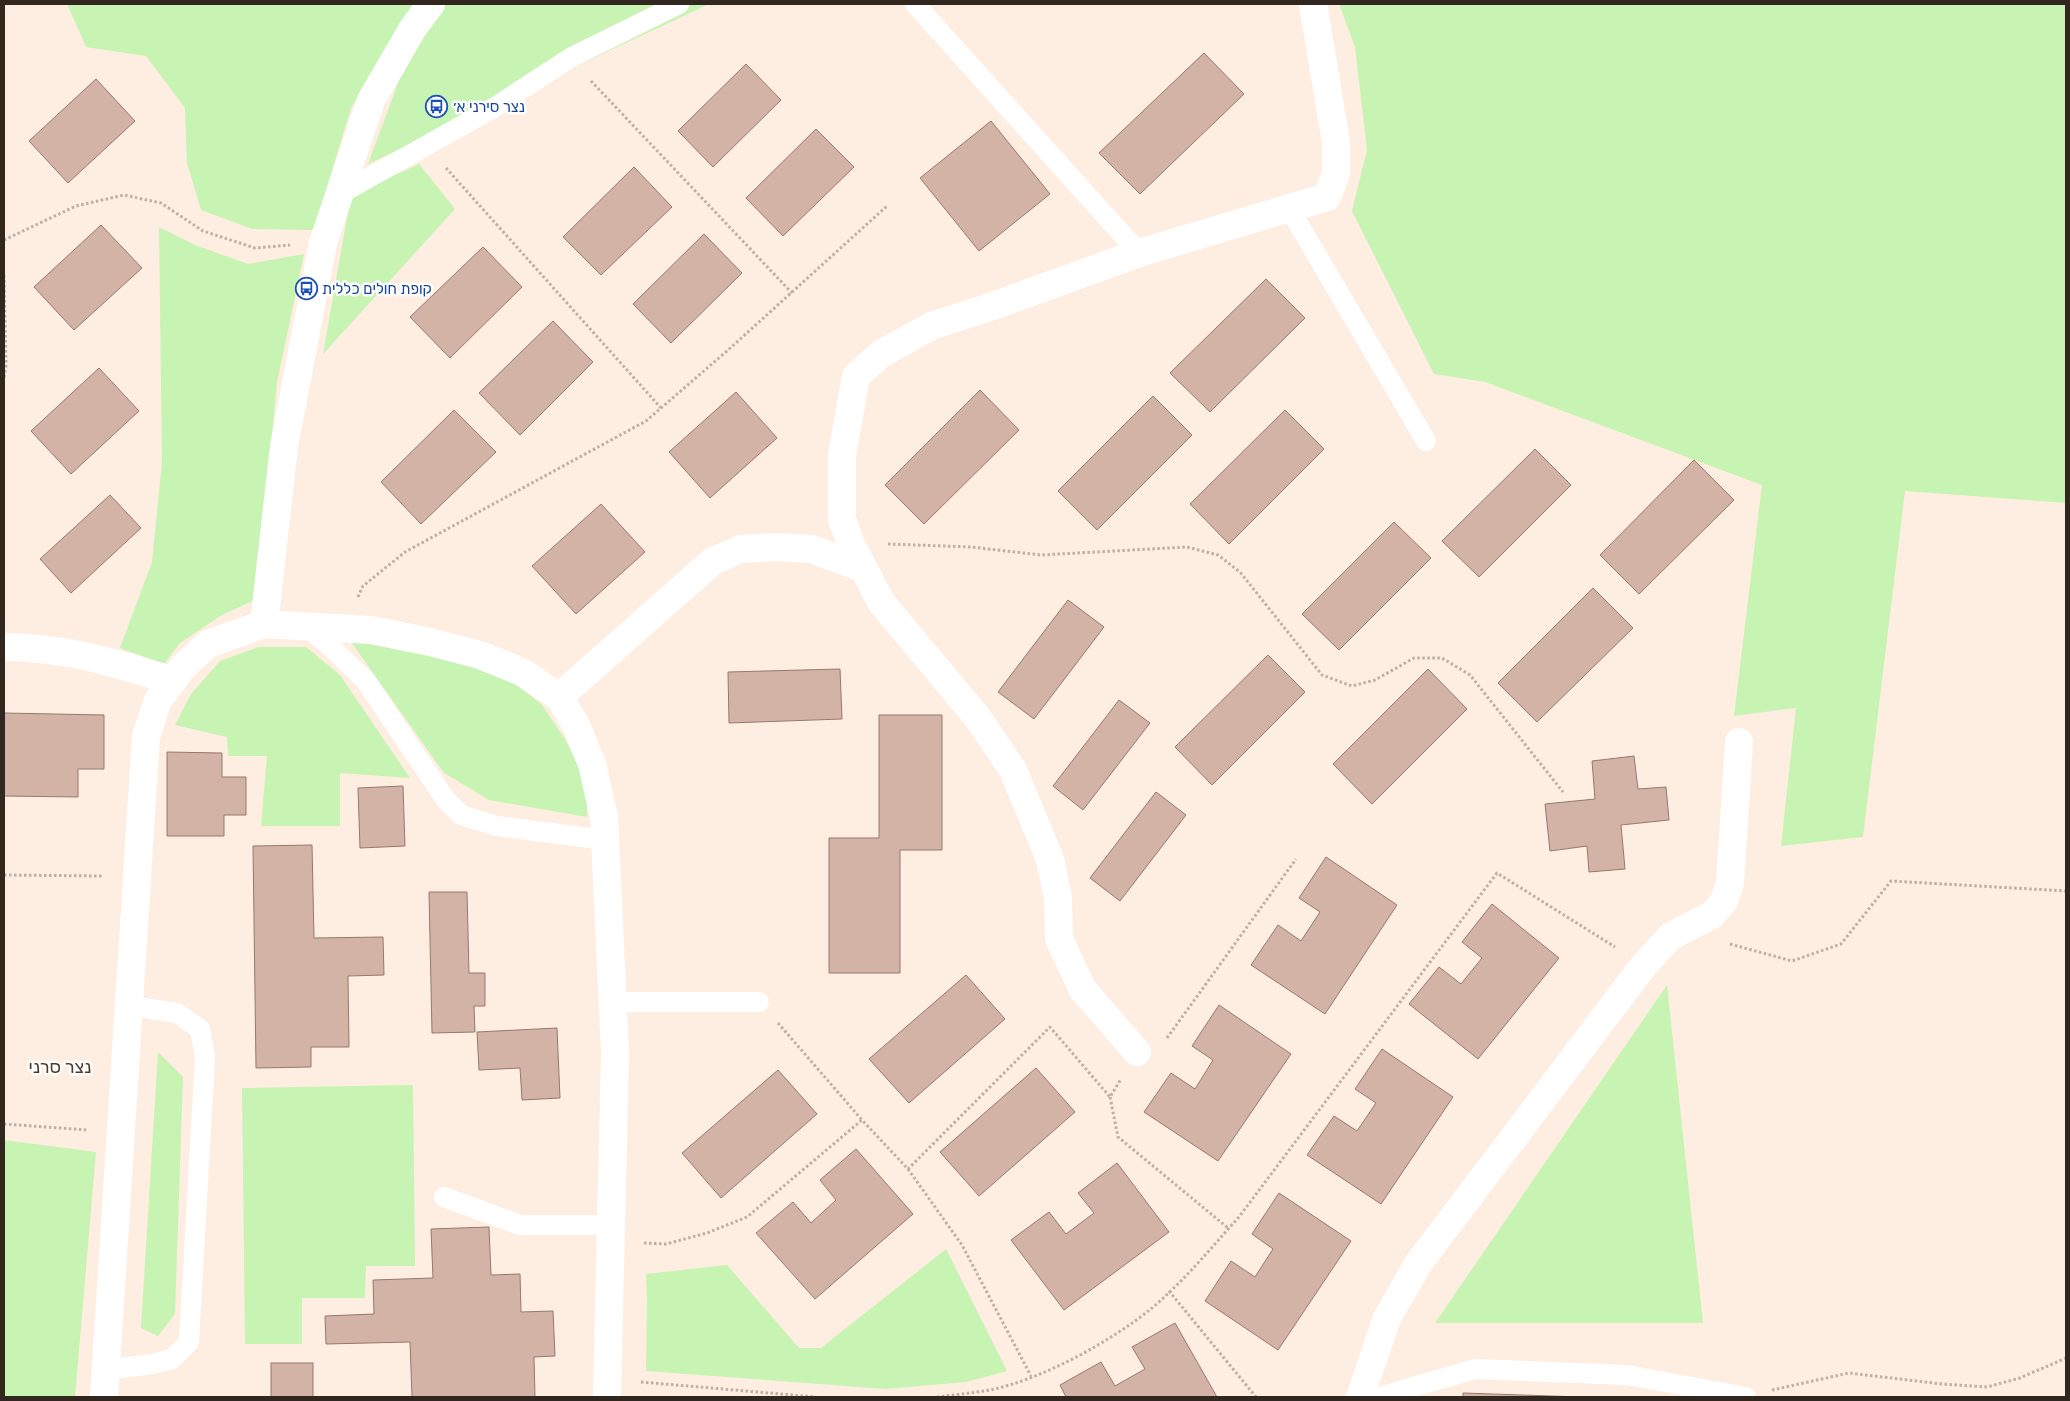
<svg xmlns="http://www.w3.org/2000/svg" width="2070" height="1401" font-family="Rubik,Heebo,sans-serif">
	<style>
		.green { fill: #c7f3b3 }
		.building { fill: #d4b3a7; stroke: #96786d }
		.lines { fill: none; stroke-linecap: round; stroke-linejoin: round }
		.path { stroke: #bdafa4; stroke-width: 3; stroke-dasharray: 2.5 2.5; stroke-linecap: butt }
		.lane { stroke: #fff; stroke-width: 20 }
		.street { stroke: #fff; stroke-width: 28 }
		.labels { text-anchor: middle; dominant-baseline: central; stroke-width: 5; stroke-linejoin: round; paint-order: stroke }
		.transit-label { font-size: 15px; fill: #164399; stroke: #fefefe; text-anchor: start }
		.quarter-label { font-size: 18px; fill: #4f3a28; stroke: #fefefe }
	</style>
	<rect width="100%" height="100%" fill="#feeee1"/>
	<g class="green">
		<path d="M67,4H416L381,57L351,108L314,230L252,229L201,210L187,163L185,108L146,56L86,47Z"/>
		<path d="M442,4H709L368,164L398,83Z"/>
		<path d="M1339,4H2066V503L1905,491L1863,837L1781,846L1796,708L1734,716L1762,485L1485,382L1434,374L1352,211L1367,150L1355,47Z"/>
		<path d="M419,164L455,209L323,354L351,195Z"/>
		<path d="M159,227L195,245L248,264L304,254L277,382L257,599L222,615L180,643L164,664L120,648L152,562L162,463Z"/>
		<path d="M349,639L438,655L508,678L542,705L565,739L587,784V817L489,800L444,773Z"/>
		<path d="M259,647H306L340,675L410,778L340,773V826H261L267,756H228L227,737L175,725L191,694L220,661Z"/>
		<path d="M1667,985L1703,1323H1435Z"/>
		<path d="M158,1052L183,1077L175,1314L158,1336L141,1328Z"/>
		<path d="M413,1085L415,1266H366L365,1298H302V1344H245L242,1088Z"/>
		<path d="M4,1140L96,1152L75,1397H4Z"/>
		<path d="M946,1249L1007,1371L966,1382L886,1389L646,1371L647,1301L646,1274L727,1265L799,1348H821Z"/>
	</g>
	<g class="building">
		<path d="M1204,53L1244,94L1140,194L1099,153Z"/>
		<path d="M746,64L781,100L713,167L678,131Z"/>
		<path d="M96,79L135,121L68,183L29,141Z"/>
		<path d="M991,121L1050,194L979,251L920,178Z"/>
		<path d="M816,129L854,167L783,236L746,198Z"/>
		<path d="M634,167L672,207L601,275L563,237Z"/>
		<path d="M101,225L142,268L74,330L34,287Z"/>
		<path d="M704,234L742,273L671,343L633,304Z"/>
		<path d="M483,247L522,287L450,358L410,317Z"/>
		<path d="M1266,279L1305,318L1210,412L1170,373Z"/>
		<path d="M553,321L593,362L520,435L479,393Z"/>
		<path d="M99,368L139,411L71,474L31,431Z"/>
		<path d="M980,390L1019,430L924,524L885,485Z"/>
		<path d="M736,392L777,438L710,498L669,452Z"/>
		<path d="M1153,396L1192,435L1097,530L1058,491Z"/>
		<path d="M454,410L496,452L421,524L381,482Z"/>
		<path d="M1285,410L1324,449L1229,544L1190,504Z"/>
		<path d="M1535,449L1571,485L1479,577L1442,541Z"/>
		<path d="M1694,460L1734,500L1639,594L1600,555Z"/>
		<path d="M110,495L141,528L71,593L40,559Z"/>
		<path d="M601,504L645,552L576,614L532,566Z"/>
		<path d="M1394,522L1431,558L1339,650L1302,614Z"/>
		<path d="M1593,588L1633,628L1537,722L1498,683Z"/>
		<path d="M1068,600L1104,627L1034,719L998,692Z"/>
		<path d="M1268,655L1305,692L1212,785L1175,747Z"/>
		<path d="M840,669L842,719L729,723L728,672Z"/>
		<path d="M1428,669L1467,709L1372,804L1333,764Z"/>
		<path d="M1119,700L1150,723L1083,810L1053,786Z"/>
		<path d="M4,713L104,715V769H78V797L4,796Z"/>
		<path d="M879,715H942V850H900V973H829V838H879Z"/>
		<path d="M167,752L222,753V777H246V815H224V836H167Z"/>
		<path d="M1634,756L1638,789L1666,787L1669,820L1621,825L1625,869L1589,872L1587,846L1550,851L1545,804L1595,799L1592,761Z"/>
		<path d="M403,786L405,846L360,848L358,788Z"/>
		<path d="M1156,792L1186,815L1120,901L1090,878Z"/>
		<path d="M312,845L314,938L383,937L384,975L348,976L349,1047H311V1067L256,1068L253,846Z"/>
		<path d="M1326,857L1397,905L1325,1014L1251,965L1278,925L1301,941L1320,912L1299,898Z"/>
		<path d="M429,892H467L469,973H485V1006H474L475,1032L432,1033Z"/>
		<path d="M1492,904L1559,958L1478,1059L1409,1004L1439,967L1461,984L1482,958L1462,942Z"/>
		<path d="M966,975L1005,1019L909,1103L869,1059Z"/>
		<path d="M1219,1005L1291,1054L1218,1161L1144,1112L1171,1073L1195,1089L1213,1060L1192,1046Z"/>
		<path d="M557,1028L560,1098L522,1100L520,1068L479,1070L477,1032Z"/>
		<path d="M1382,1049L1453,1097L1381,1204L1307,1155L1334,1116L1357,1131L1376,1103L1355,1089Z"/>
		<path d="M1036,1068L1075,1112L979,1196L940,1152Z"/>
		<path d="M778,1070L817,1114L721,1198L682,1153Z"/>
		<path d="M856,1149L913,1214L815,1299L756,1233L793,1202L811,1223L836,1200L820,1180Z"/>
		<path d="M1117,1163L1169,1232L1064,1310L1011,1240L1049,1212L1066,1234L1094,1213L1078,1193Z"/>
		<path d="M1279,1193L1351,1241L1278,1350L1205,1301L1231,1261L1255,1277L1273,1249L1252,1234Z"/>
		<path d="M489,1227L491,1275L520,1274L521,1312L553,1311L555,1356L534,1357L535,1397H412L410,1342L326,1344L325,1316L374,1314L373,1280L433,1278L431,1229Z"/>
		<path d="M1175,1323L1217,1397H1066L1060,1385L1101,1362L1115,1386L1145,1369L1132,1347Z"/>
		<rect x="271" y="1363" width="42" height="34"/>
		<path d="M1463,1393L1581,1397H1463Z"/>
	</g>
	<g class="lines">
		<g class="path">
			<path d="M591,81L792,293"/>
			<path d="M446,168L661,408"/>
			<path d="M4,240L76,206L124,195L161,203L203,231L255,248L290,245"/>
			<path d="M4,275L6,365L4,379"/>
			<path d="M888,544L971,547L1041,555L1187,547L1218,555L1240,572L1322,675L1352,686L1375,680L1414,658H1442L1470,675L1563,792"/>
			<path d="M358,597L363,586L405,552L646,421L727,351L887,206"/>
			<path d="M4,875L103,876"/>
			<path d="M1730,944L1792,961L1841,944L1891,881L2066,891"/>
			<path d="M778,1023L862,1120"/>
			<path d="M1167,1038L1296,859"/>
			<path d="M1110,1097L1118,1137L1228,1228"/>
			<path d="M4,1124L88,1130"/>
			<path d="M908,1169L962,1245L1031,1376"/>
			<path d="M644,1243L666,1244L707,1233L747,1217L862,1120L908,1169L1050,1027L1110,1097L1121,1079"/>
			<path d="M1169,1291L1256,1397"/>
			<path d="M641,1382L816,1397"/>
			<path d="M1772,1390L1849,1373L1942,1384L1987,1387L2020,1378L2066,1358"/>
			<path d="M937,1397C954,1395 972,1393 990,1390C1043,1379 1110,1342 1152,1308C1184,1281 1211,1248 1239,1217L1497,873L1615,947"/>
		</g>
		<g class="lane">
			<path d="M915,4L1139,253"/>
			<path d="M340,194L495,107L570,58L679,4"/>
			<path d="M1289,208L1426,441"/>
			<path d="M306,626L331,647L365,680L446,800L461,815L497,826L605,840"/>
			<path d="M612,1002H759"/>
			<path d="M444,1197L520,1225H612"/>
			<path d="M106,1370L152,1364L172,1359L189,1342L205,1057L200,1029L177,1013L130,1006"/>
			<path d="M1379,1397L1475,1369L1627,1375L1746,1397"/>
		</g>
		<g class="street">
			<path d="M264,624L284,446L323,243L371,100L413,28L431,4"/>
			<path d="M4,647C63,647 117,663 173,681"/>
			<path d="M559,697L713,561L741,549L775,547L811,549L863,568"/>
			<path d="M1137,1052L1083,990L1059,939L1058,898L1050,859L1013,770L977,717L881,602L851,544L842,519V455L856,376L881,354L931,326L987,308L1139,253L1327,197L1336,173V142L1313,4"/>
			<path d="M104,1397L146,736L158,700L183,667L208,644L264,624L371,630L430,642L480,655L522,672L559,697L576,725L592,764L604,817L615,1052L607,1397"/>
			<path d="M1360,1397L1387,1318L1418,1264L1644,965L1671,936L1712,915L1724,901L1730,883L1739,742"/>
		</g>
	</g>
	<defs>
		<symbol id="bus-ring" viewBox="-11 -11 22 22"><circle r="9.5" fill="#fefefe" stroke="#1a4fb4" stroke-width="1.5"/><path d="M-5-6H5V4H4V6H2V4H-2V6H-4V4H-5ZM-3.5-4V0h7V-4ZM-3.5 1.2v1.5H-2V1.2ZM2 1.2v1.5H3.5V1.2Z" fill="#1a4fb4"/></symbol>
	</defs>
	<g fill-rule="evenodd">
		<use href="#bus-ring" x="424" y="94" width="25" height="25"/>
		<use href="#bus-ring" x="294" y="276" width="25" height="25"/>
	</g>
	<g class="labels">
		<g class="transit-label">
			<text x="453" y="107">נצר סירני א׳</text>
			<text x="322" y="289">קופת חולים כללית</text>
		</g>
		<g class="quarter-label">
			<text x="60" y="1067">נצר סרני</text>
		</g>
	</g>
	<rect width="2070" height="1401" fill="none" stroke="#31271f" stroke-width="10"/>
</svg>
